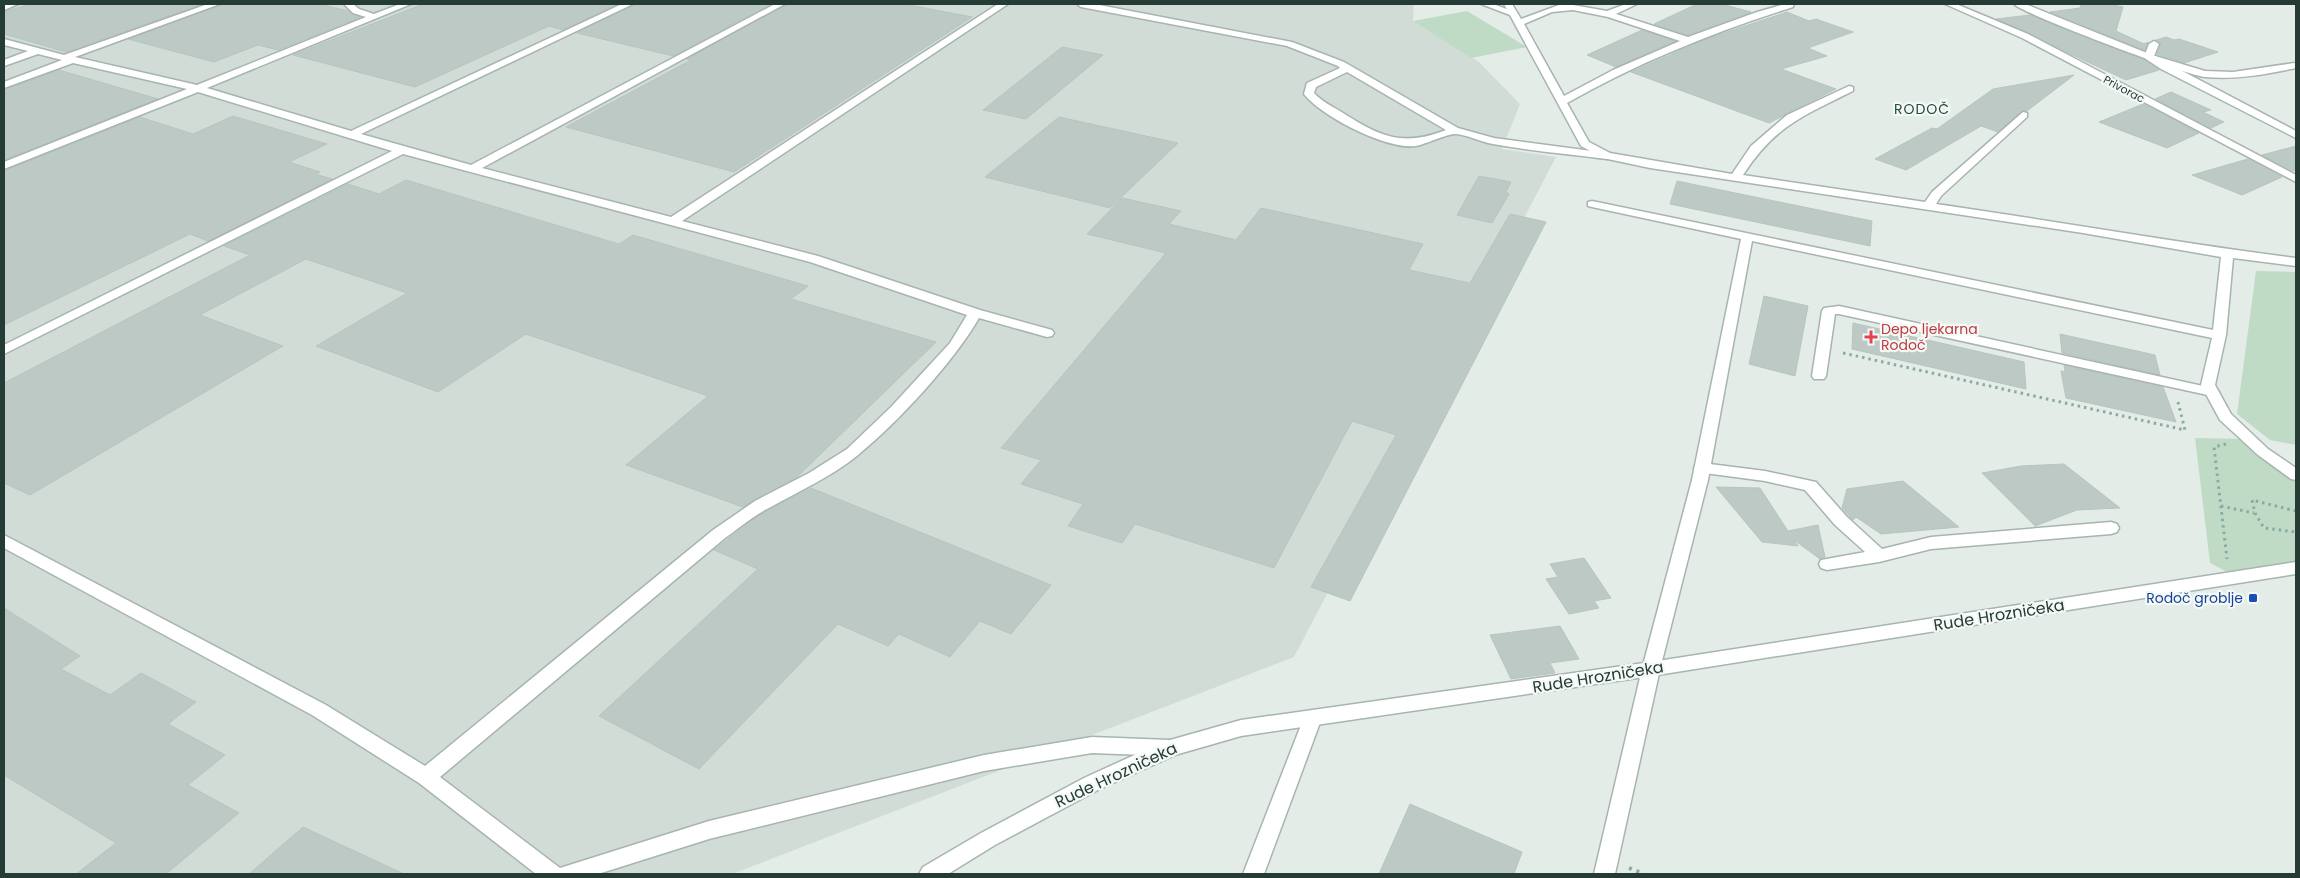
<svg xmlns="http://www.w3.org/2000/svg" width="2300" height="878" font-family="Poppins,sans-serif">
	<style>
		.built { fill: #d2dcd7 }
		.green { fill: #bfdbc6 }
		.building { fill: #bcc9c4; stroke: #b7c5bf }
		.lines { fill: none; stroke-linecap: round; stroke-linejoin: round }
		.service-casing { stroke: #a7b4af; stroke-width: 3 }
		.minor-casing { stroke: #a7b4af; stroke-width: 3 }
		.tertiary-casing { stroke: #a7b4af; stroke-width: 3 }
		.path-far1 { stroke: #87aca1; stroke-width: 3; stroke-dasharray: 2.5 4; stroke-linecap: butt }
		.path { stroke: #87aca1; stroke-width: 4; stroke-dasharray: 3 5; stroke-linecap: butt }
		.service { fill: #fff; fill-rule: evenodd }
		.minor { fill: #fff; fill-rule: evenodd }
		.tertiary { fill: #fff; fill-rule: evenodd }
		.health-dot { fill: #e0444e; stroke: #f4f9f6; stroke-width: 2 }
		.transit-dot { fill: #1a4fb4; stroke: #f4f9f6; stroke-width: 2 }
		.labels { text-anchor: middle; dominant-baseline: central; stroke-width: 4.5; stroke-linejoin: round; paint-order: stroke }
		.far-street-label { font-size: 11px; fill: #253c36; stroke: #f4f9f6 }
		.far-quarter-label { font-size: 14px; letter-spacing: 1px; fill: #234c42; stroke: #f4f9f6 }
		.health-label { font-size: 14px; fill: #be3a42; stroke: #f4f9f6; text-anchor: start }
		.transit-label { font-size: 14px; fill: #164399; stroke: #f4f9f6; text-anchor: end }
		.near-street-label { font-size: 16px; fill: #253c36; stroke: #f4f9f6 }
	</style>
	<rect width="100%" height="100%" fill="#e4ece8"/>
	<path class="built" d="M4,4H1414L1413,21L1479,62L1520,104L1502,149L1556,157L1294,657L732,874H4Z"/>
	<g class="green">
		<path d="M1467,11L1527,47L1471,58L1413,21Z"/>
		<path d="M2256,271L2296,272V445L2270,440L2237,414Z"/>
		<path d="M2195,438L2249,439L2263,452L2296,475V568L2237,577L2210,563Z"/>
	</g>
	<g class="building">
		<path d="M30,4H203L66,52L4,34V12Z"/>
		<path d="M222,4H319L348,11L360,17L278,50L258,45L214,62L128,39Z"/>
		<path d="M423,4H618L563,30L549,26L415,87L293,55Z"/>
		<path d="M635,4H771L673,56L577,33Z"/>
		<path d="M787,4H904L972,17L734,172L566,127L691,60L687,59Z"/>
		<path d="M1697,4H1721L1751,12L1688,35L1654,24Z"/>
		<path d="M2081,4H2108L2123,7L2116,31L2144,44L2148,42L2145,50L2050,12L2080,8Z"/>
		<path d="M1787,12L1809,21L1816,19L1853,32L1808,48L1827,56L1781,69L1836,89L1769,123L1631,72L1706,39Z"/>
		<path d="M2030,15L2144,60L2159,70L2126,80L1996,19Z"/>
		<path d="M1642,30L1675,41L1616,67L1587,55Z"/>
		<path d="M2166,37L2174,40L2179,39L2218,52L2184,63L2157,54L2161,43L2156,40Z"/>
		<path d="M1062,47L1103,55L1026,119L983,110Z"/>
		<path d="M59,70L158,99L4,160V90Z"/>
		<path d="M2074,75L2027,111H2022L1998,132L1981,126L1906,170L1875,159L1932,128L1937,129L1993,89Z"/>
		<path d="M2171,92L2211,110L2203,112L2224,122L2211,128L2155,99Z"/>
		<path d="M2143,104L2199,133L2167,148L2099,122Z"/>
		<path d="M233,116L327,144L289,162L320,172L315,174L332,179L208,241L190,234L4,325V171L140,117L193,134Z"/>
		<path d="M1059,117L1178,143L1110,208L985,177Z"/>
		<path d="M2296,146V170L2293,171L2262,155Z"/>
		<path d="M2248,159L2282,177L2242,195L2192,175Z"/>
		<path d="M1479,176L1511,182L1506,192L1509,194L1492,223L1457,215Z"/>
		<path d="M406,180L619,244L633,235L808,286L791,299L936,342L796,478L743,507L626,465L708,396L526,334L438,392L316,346L407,293L306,259L200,315L283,346L30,495L4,483V383L250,255L224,246L348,184L379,194Z"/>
		<path d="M1677,181L1872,221L1870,246L1670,204Z"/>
		<path d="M1122,198L1181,211L1169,224L1236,240L1261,208L1423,244L1409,270L1470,283L1510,214L1546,222L1350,601L1311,587L1396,435L1352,421L1274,568L1135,524L1122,543L1068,526L1083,504L1021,484L1041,460L1001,448L1166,253L1087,234Z"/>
		<path d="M1764,296L1808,306L1795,376L1749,364Z"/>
		<path d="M1853,323L2024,362L2026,389L1852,349Z"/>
		<path d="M2060,334L2155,355L2160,375L2062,353Z"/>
		<path d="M2064,365L2163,387L2176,422L2066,398L2061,371L2065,372Z"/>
		<path d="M2064,464L2120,508L2077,510L2035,526L1982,473L2021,466Z"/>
		<path d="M1903,481L1959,527L1881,534L1856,517L1853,520L1842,508L1847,489Z"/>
		<path d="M1716,487L1760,488L1788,531L1818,525L1825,557L1820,559L1794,540L1798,546L1762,542Z"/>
		<path d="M811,488L1051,585L1011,634L980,621L950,657L899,634L888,646L838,624L699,769L599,716L758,569L714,550L758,516Z"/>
		<path d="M1584,558L1611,598L1594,601L1599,608L1569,614L1546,579L1558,577L1550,564Z"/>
		<path d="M4,608L80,656L61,669L110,695L141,673L196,702L168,724L225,755L188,785L239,813L166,874H76L116,843L4,775Z"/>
		<path d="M1560,626L1579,659L1550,663L1555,673L1511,679L1490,635Z"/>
		<path d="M1410,804L1522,852L1514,874H1379Z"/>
		<path d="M303,827L404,874H249Z"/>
	</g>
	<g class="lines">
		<defs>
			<g id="service">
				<path d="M4,4H18L4,10Z"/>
				<path d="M208,4H220L75,57L197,85L366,17L353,13L344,4H353L359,9L374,14L400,4H411L207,88L351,131L622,4H633L361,134L471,165L775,4H785L482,168L671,217L998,4H1008L682,221L818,256L980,310L1052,330L1054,333L1052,336L1047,337L979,318C952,364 899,421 858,455C831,477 799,491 769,508C753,516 739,528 725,538L440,777L560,868L709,821L984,755L1092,737L1170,740L1177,742L1180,748L1177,754L1170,756L1092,753L984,771L709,839L598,874H536L419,783L312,715L4,548V535L326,705L425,766L713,530L755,501L809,473L847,449L891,407L950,343L967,315L810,262L403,154L4,354V345L392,151L198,92L4,169V162L187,89L73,63L4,88V82L62,60L38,54L4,66V60L28,51L4,45V39L64,55Z"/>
				<path d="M1077,4H1094L1292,42L1344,62L1458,128L1494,138L1607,153L1612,156L1607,159C1569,154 1530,151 1493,144C1481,142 1468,135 1456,134C1449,133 1426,144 1416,146C1387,150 1322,117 1304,94L1307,83L1340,68L1338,66L1287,46L1081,7ZM1347,72L1446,130C1403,147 1381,137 1343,113C1334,107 1322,102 1314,93L1316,87Z"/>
				<path d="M1481,4H1493L1517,13L1510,15Z"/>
				<path d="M2014,4H2025L2152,55L2205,71L2233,72L2294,63L2296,64V68C2267,74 2235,80 2205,77C2185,75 2023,14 2014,4Z"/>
				<path d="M1839,306L2212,388L2219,392L2212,396L1839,314H1835L1826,376L1824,379H1814L1812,376L1822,311L1824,308Z"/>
				<path d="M1702,463L1765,471L1816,482L1847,517L1882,549L1931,537L2111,522L2117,524L2119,528L2117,532L2111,534L1931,549L1879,562L1827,570L1821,568L1819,564L1821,560L1865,552L1835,525L1805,490L1765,481L1697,472L1694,468L1697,464Z"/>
				<path d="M1651,662L1657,664L1660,669L1615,874H1594L1642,669L1645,664Z"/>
				<path d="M1312,712L1319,715L1321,720L1264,874H1243L1303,720L1305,715Z"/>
			</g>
			<g id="minor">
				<path d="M1504,4H1512L1521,19L1559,5H1573L1607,11L1626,4H1637L1616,14L1688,37L1757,12L1785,4H1794L1793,7C1714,32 1639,62 1567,103L1589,142L1610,153L1732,174L1751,146L1787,115L1849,86L1853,87V91C1802,116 1774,127 1743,175L1925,202L1932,192L2023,112L2027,113V117L1941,196L1936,204C2056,221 2176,243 2296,258V266L2233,258L2226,335L2215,385L2231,414L2268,449L2296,468V480L2291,479L2258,455L2220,420L2201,385L2212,338L1752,241L1708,480L1660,669L1657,674L1651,676L1645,674L1642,669L1692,480L1741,239L1592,207L1588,206V202L1592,201L2213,330L2221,257L2083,233L1650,168L1603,158L1581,146ZM1573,10L1608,17L1680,41L1613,70L1564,96L1524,24L1552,12Z"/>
				<path d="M1945,4H1956L2028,34L2296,175V182L2022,38Z"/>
				<path d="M2154,41L2159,44L2154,56L2296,131V138L2161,69L2146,59L2144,57L2149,44Z"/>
			</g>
			<path id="tertiary" d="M2296,562V574L1651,676L1241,736L1175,755L1098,790L995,845L948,874H919L923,867L981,833L1084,778L1163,742L1241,720L1651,662Z"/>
		</defs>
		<use href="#service" class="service-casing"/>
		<use href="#minor" class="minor-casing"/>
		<use href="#tertiary" class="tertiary-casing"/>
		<g class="path-far1">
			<path d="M1843,353L2185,430L2178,402"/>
			<path d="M2226,444L2214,447L2227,559"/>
			<path d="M2221,506L2254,513"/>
			<path d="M2296,511L2252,500L2255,513L2264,528L2296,532"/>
		</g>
		<path class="path" d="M1629,868L1644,874"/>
		<use href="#service" class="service"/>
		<use href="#minor" class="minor"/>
		<use href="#tertiary" class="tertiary"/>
	</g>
	<path class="health-dot" d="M1868.5 329.5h5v5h5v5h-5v5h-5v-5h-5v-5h5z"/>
	<rect class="transit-dot" x="2248" y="593" width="10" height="10" rx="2.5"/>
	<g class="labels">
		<g class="far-street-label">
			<text transform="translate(2124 89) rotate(28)">Privorac</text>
		</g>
		<g class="far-quarter-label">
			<text x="1922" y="109">RODOČ</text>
		</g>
		<g class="health-label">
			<text x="1881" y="329">Depo ljekarna<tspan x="1881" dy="16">Rodoč</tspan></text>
		</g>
		<g class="transit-label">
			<text x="2243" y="598">Rodoč groblje</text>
		</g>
		<g class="near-street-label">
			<text transform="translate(1999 615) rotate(-9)">Rude Hrozničeka</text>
			<text transform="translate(1598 677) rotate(-9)">Rude Hrozničeka</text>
			<text transform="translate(1116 775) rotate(-25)">Rude Hrozničeka</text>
		</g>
	</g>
	<rect width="2300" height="878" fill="none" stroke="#253c36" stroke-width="10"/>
</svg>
